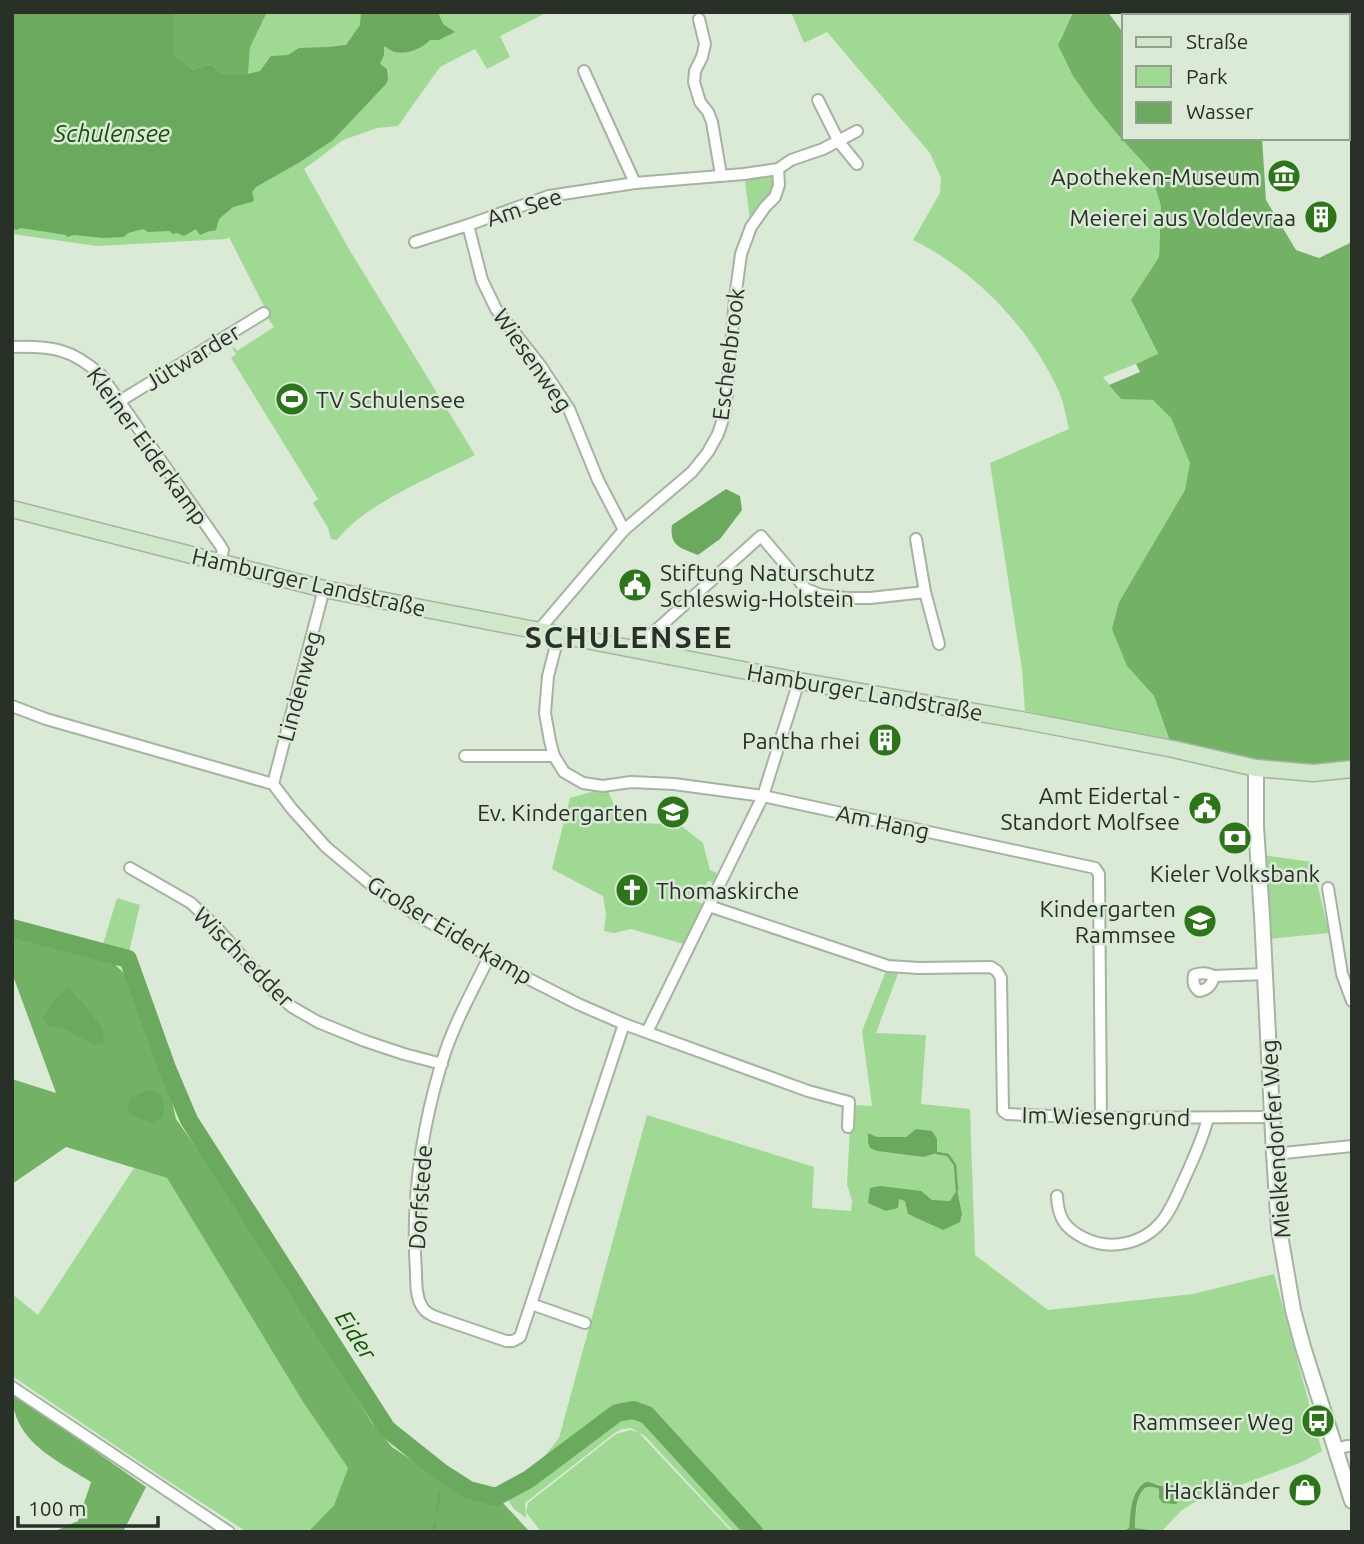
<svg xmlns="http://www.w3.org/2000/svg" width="1364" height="1544" font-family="Ubuntu,sans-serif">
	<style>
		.green { fill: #a0d993; fill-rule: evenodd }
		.forest { fill: #73b265 }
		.water { fill: #6baa5e }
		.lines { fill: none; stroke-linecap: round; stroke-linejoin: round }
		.stream { stroke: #6baa5e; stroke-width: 2.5 }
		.river { stroke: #6baa5e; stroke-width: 18 }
		.minor-casing { stroke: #a4b4a1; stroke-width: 14 }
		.tertiary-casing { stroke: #a4b4a1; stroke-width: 18 }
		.secondary-casing { stroke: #a4b4a1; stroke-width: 19 }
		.minor { stroke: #fff; stroke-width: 10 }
		.tertiary { stroke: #fff; stroke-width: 14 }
		.secondary { stroke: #d0e7cb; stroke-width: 16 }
		.labels { text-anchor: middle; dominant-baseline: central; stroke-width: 5; stroke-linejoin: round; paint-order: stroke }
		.poi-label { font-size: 23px; fill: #293028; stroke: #daead6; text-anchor: end }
		.street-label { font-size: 23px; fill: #293028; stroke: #daead6 }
		.water-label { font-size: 24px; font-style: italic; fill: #135200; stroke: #daead6 }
		.district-label { font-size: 30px; font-weight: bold; letter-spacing: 2px; fill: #293028; stroke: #daead6 }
	</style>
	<rect width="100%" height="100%" fill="#daead6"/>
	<g class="green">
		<path d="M12,12H548L500,36L510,57L487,69L475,49L440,67L398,126L377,128L343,140L304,169L349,249L475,455C434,476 364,504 337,540L331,539L328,528L313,503L318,499L231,358L236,354L232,348L234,347L237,351L274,327L266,315L268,314L229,237L226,239L97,246L12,234Z"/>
		<path d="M791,12H1073L1060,39L1094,106L1118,135L1150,170L1161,206L1159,257L1131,300L1158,355L1103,377L1121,399H1153L1171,418L1191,463L1185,490L1119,602L1127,666L1154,696L1171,744L1025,711L1022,669L990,463L1069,429C1066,417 1064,403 1059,392C1031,329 975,270 913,240L940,193L941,178L930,153L827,32L804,43Z"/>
		<path d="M778,169L779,185L751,227L744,174Z"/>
		<path d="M602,789H607L615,807L624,817L643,823L680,825L703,843L710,870L717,873L713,882L708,881L698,902L705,905L684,944L631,929L614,933L604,931L606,914L603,896L552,869L570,798Z"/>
		<path d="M1263,855L1312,862L1329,933L1267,939Z"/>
		<path d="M117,898L140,905L128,956L102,947Z"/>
		<path d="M888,966L900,968L876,1033L926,1035L921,1104L970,1109L975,1255L1048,1310L1193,1294L1274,1274L1322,1451L1302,1462L1193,1503L1181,1511L1161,1532L1135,1528L1136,1513L1139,1494L1142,1490L1148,1487L1153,1486L1159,1489L1181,1491L1177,1485L1171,1484L1164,1486C1131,1473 1131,1504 1129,1528L1121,1532H734L645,1436L639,1433L732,1532H541L526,1512L528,1503L616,1434L631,1430L639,1433L631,1428L622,1429L616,1432L525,1503L526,1518L514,1509L498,1485L531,1473L559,1438L647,1115L814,1167L812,1208L851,1211L852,1201L847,1184L851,1111L857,1105L872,1106L862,1031ZM916,1129L923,1157L877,1151L870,1148L868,1133L877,1137H906Z"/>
		<path d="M134,1168L167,1178L303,1402L348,1468L334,1505L308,1532H247L162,1477L12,1376V1294L38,1315Z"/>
	</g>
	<g class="forest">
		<path d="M174,12H267L250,47L248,74H221L211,64L193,70L174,55Z"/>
		<path d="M1073,12H1108L1124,34V138H1262L1266,200L1296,250L1319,258L1352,242V767L1289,769L1171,744L1154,696L1127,666L1112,629L1119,602L1185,490L1190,463L1171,418L1153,400L1121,399L1109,385L1140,372L1136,364L1158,354L1131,300L1159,257L1161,206L1150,170L1118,135L1094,106L1073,76L1058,45Z"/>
		<path d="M12,934L110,960L126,975L147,1029L155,1061L170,1093L176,1119L201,1154L295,1298L372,1423L392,1447L465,1495L484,1503H503L530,1532H308L334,1505L348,1468L303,1402L167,1178L66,1147L12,1184V1079L56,1093L12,973Z"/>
		<path d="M12,1392L146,1487L123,1532H53L78,1521L91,1482C55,1459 12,1441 12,1392Z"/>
	</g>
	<g class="water">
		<path d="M12,12H174V55L193,70L211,64L221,74H248L260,71L271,56L288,55L299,48L328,47L346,45L360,25L361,12H441L439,15L443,24L455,32L439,40H430C423,48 407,55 395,52C391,51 388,48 384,46V55L380,64L387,69L388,79L386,84L333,140L300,162L256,187L252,192L254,200L252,202L233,207L219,219L216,230L207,232L200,235L196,229L184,236L177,233L172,234L170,231L148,232L143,229L128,233L124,237L103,238L74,235L67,237L66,235L21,228L16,230L12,228Z"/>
		<path d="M726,489L740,496L742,510L720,539L698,555C681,548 669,546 672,525Z"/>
		<path d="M68,987L91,1013L103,1030L104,1042L94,1045L61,1027L48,1026L43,1018L51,1004Z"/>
		<path d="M147,1090C163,1090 166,1103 163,1117L152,1123L131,1115L127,1108L130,1099Z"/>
		<path d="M916,1129L932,1131L937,1139V1153L923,1157L877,1151L870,1148L868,1142V1133L877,1137H906Z"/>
		<path d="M880,1186L921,1191L932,1200L950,1201L957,1190L962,1214L960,1222L943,1230L908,1214L905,1201L899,1199L898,1208L886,1211L868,1203L870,1188Z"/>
		<path d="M1146,1482C1153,1482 1158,1486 1164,1486C1169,1486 1171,1484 1177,1485L1181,1491V1499L1176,1504L1163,1503L1159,1498V1489C1135,1478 1136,1512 1135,1528L1158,1531L1121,1532L1129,1528C1131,1511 1130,1491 1146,1482Z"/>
	</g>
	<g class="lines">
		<g class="stream">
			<path d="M937,1153L948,1155L955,1165L957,1190"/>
			<path d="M441,1481V1472"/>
			<path d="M437,1512L439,1494"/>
			<path d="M433,1532L435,1523"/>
		</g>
		<path class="river" d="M12,928L128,959L167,1068L189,1120L387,1429L441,1472L469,1490L496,1497L529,1479L617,1413L633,1410L647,1415L754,1532"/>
		<defs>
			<g id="minor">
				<path d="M699,19L705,44L702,57L695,71L694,82L700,102L708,112L712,122L721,175"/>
				<path d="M584,71L635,183"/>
				<path d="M818,100L839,142L857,164"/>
				<path d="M468,225L482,280L496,309L540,365L569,409L598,480L624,530"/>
				<path d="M415,242L468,225L549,196L635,183L744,174L778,169L791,160L823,149L857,131"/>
				<path d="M12,347C51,346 71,348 101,375L220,545L223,550L220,562"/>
				<path d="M120,401L264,313"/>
				<path d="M916,539L925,592L939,644"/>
				<path d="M538,631L624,530L692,472L708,452L718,434L725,413L735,298L741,254L751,227L765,207L775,197L779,185L778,169"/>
				<path d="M559,634L548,676L545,713L550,741L554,756L564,772L583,783L603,786L631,782L674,784L763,796L1095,868L1099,874L1101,1118"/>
				<path d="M644,650L648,639L655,631L761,536L806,589L821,595L846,598H870L925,592"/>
				<path d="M12,706L46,719L273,784L292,809L326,847L375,888L415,914L527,978L578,1004L624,1024L808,1091L849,1102L848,1127"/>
				<path d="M465,756H554"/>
				<path d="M273,784L324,589"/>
				<path d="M130,868L191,903L217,928L269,987L292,1007L318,1022L365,1041L404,1054L442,1064"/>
				<path d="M1328,888L1342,974L1352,1001"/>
				<path d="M709,906L888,966L919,968L991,967L997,971L1001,978L1003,1111L1007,1114L1101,1118L1272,1117"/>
				<path d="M489,957C472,992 452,1027 441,1065C421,1132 411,1202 416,1272C416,1283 416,1299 423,1308C426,1313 431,1315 436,1317L506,1341H513L520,1337L624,1024"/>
				<path d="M1214,976C1212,985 1208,990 1199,991C1193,986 1193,982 1194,975C1202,972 1207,973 1214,976L1265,974"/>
				<path d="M647,1032L763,796L799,681"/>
				<path d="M1274,1154L1352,1146"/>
				<path d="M1057,1196C1058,1217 1064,1228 1084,1238C1112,1252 1147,1243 1165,1217C1174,1204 1180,1188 1187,1173C1195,1155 1203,1138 1208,1118"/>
				<path d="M531,1304L585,1323"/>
				<path d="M12,1387L229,1532"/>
				<path d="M1335,1450L1347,1446H1352"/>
			</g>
			<path id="tertiary" d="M1256,768V827L1262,916L1274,1154L1279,1229L1293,1310L1303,1347L1352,1501"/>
			<path id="secondary" d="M12,509L324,589L431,610L799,681L1026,721L1173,749L1256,768L1313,773L1352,769"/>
		</defs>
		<use href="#minor" class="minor-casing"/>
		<use href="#tertiary" class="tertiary-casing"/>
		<use href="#secondary" class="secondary-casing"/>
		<use href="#minor" class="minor"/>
		<use href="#tertiary" class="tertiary"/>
		<use href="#secondary" class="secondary"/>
	</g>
	<defs>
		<symbol id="museum-disc" viewBox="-11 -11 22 22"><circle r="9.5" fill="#2c7519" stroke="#daead6"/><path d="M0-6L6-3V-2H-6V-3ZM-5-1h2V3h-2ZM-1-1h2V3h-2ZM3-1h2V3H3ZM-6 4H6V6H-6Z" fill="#fff"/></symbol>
		<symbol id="building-disc" viewBox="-11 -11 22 22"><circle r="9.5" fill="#2c7519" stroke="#daead6"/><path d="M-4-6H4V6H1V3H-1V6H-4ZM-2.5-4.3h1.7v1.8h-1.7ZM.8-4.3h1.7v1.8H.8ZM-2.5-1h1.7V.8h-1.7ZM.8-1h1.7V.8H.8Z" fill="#fff"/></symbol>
		<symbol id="stadium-disc" viewBox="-11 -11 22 22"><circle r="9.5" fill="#2c7519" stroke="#daead6"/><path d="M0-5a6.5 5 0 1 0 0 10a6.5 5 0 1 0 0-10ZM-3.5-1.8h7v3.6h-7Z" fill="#fff"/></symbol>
		<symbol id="civic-disc" viewBox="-11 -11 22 22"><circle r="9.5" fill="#2c7519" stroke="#daead6"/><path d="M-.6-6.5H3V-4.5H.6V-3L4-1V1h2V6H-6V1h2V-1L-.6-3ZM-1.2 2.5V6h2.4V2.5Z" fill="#fff"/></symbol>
		<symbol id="school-disc" viewBox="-11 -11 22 22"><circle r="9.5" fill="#2c7519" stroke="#daead6"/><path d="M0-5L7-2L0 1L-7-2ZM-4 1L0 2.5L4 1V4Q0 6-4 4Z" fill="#fff"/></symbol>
		<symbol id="bank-disc" viewBox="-11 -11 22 22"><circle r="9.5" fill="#2c7519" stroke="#daead6"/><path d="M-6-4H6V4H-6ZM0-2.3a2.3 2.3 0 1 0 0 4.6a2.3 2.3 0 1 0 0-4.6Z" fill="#fff"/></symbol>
		<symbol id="church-disc" viewBox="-11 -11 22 22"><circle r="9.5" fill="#2c7519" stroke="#daead6"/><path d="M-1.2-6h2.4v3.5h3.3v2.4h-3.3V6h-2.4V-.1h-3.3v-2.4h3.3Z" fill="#fff"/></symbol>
		<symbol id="bus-disc" viewBox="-11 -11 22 22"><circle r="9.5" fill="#2c7519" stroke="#daead6"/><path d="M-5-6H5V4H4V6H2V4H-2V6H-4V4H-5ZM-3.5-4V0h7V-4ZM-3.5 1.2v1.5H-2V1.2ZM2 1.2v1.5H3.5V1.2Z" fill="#fff"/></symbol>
		<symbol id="shop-disc" viewBox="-11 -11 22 22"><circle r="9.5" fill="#2c7519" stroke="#daead6"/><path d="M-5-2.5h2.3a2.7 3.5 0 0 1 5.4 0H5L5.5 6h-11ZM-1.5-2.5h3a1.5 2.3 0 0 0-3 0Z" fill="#fff"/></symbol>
	</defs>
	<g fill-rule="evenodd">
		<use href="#museum-disc" x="1265" y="157" width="38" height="38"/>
		<use href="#building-disc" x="1302" y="198" width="38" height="38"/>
		<use href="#stadium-disc" x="273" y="380" width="38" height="38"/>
		<use href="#civic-disc" x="616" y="566" width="38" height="38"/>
		<use href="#building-disc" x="866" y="721" width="38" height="38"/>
		<use href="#civic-disc" x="1186" y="789" width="38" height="38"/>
		<use href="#school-disc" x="654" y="793" width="38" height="38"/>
		<use href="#bank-disc" x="1216" y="819" width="38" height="38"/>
		<use href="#church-disc" x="613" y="871" width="38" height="38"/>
		<use href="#school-disc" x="1181" y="902" width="38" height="38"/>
		<use href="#bus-disc" x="1299" y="1402" width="38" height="38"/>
		<use href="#shop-disc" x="1286" y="1471" width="38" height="38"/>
	</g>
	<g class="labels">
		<g class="poi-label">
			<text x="1260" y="176">Apotheken-Museum</text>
			<text x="1296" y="217">Meierei aus Voldevraa</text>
			<text x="316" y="399" text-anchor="start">TV Schulensee</text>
			<text x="660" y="572" text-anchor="start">Stiftung Naturschutz<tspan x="660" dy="26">Schleswig-Holstein</tspan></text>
			<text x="860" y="740">Pantha rhei</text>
			<text x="1180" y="795">Amt Eidertal -<tspan x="1180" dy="26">Standort Molfsee</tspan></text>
			<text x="648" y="812">Ev. Kindergarten</text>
			<text x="1235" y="873" text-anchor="middle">Kieler Volksbank</text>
			<text x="656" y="890" text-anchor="start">Thomaskirche</text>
			<text x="1176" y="908">Kindergarten<tspan x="1176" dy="26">Rammsee</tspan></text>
			<text x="1294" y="1421">Rammseer Weg</text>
			<text x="1280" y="1490">Hackländer</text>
		</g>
		<g class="street-label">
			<text transform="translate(524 207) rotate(-18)">Am See</text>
			<text transform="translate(728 354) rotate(-83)">Eschenbrook</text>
			<text transform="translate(192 357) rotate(-31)">Jütwarder</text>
			<text transform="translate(533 360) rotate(55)">Wiesenweg</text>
			<text transform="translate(148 446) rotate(54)">Kleiner Eiderkamp</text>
			<text transform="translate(309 582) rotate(13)">Hamburger Landstraße</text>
			<text transform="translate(299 686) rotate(-75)">Lindenweg</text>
			<text transform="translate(865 692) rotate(10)">Hamburger Landstraße</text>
			<text transform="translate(883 822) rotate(12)">Am Hang</text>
			<text transform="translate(450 930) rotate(31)">Großer Eiderkamp</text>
			<text transform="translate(244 957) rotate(45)">Wischredder</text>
			<text transform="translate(1106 1116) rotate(1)">Im Wiesengrund</text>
			<text transform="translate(1275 1139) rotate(-94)">Mielkendorfer Weg</text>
			<text transform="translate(420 1197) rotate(-86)">Dorfstede</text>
		</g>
		<g class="water-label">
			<text x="112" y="133">Schulensee</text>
			<text transform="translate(356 1335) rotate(57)">Eider</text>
		</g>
		<g class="district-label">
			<text x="629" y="637">SCHULENSEE</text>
		</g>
	</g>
	<rect width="1364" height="1544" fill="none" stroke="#293028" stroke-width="28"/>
	<rect x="1122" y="14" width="228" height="126" fill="#daead6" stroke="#93a090" stroke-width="2"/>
	<rect x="1136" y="37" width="35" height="10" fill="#d0e7cb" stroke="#93a090" stroke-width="2"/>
	<text x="1186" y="49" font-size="21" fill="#293028">Straße</text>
	<rect x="1136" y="66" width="35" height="21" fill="#a0d993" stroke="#93a090" stroke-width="2"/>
	<text x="1186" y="84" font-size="21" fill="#293028">Park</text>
	<rect x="1136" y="102" width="35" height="21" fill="#6baa5e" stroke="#93a090" stroke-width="2"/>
	<text x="1186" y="119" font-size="21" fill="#293028">Wasser</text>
	<path d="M18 1516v10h140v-10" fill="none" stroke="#293028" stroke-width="3.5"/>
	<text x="28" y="1516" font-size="21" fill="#293028" stroke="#daead6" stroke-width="5" paint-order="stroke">100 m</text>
</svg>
